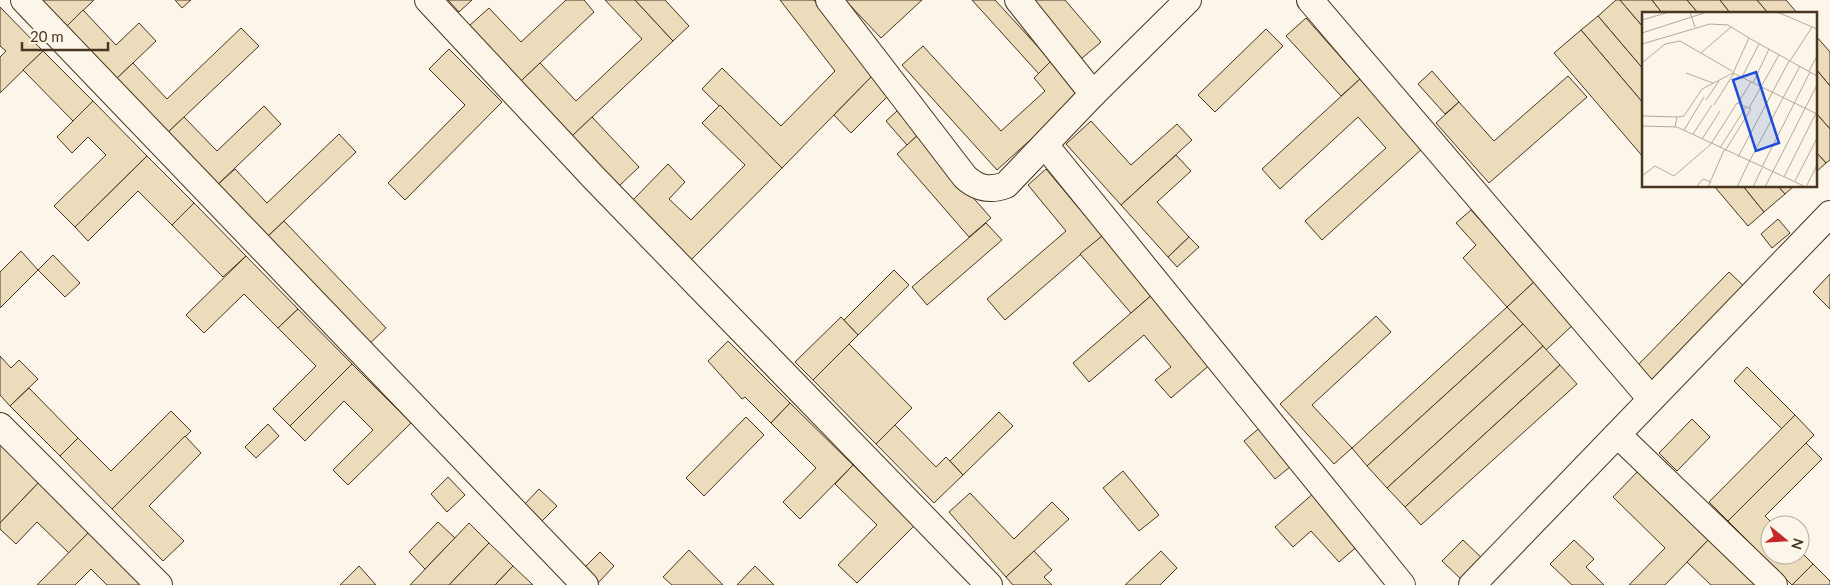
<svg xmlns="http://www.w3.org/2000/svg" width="1830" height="585" font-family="Lato,sans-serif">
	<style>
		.building { fill: #ecdcbc; stroke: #4a3520 }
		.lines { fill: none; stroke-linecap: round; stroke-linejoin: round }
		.minor-casing { stroke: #4a3520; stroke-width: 28 }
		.minor { stroke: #fbf6e9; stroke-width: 26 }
		.inset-road { fill: none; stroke: #b4a999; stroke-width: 1 }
		.view { fill: #1d4ed8; fill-opacity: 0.15; stroke: #1d4ed8; stroke-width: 2.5 }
		.inset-edge { fill: none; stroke: #4a3520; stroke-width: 2.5 }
	</style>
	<rect width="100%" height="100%" fill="#fbf6e9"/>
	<g class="building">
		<path d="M35,0H94L63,30Z"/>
		<path d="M175,0H191L182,8Z"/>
		<path d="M448,0H472L459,12Z"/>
		<path d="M566,0H584L594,12L521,81L469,26L489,8L521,42Z"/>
		<path d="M605,0H635L673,41L572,136L521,81L540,63L576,101L642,39Z"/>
		<path d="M635,0H665L689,26L673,41Z"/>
		<path d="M780,0H814L872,76L782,168L702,89L722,68L781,126L835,71Z"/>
		<path d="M845,0H922L881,38Z"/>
		<path d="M972,0H995L1051,61L1039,74Z"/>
		<path d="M1034,0H1065L1101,42L1081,59Z"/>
		<path d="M1616,0H1620L1644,28V70L1598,16Z"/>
		<path d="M1620,0H1652L1663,14H1644V28Z"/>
		<path d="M1652,0H1687L1699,14H1663Z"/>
		<path d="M1687,0H1720L1731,14H1699Z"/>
		<path d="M1720,0H1757L1769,14H1731Z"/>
		<path d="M1757,0H1786L1798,14H1769Z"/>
		<path d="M0,7L43,51L0,93V57L6,51L0,46Z"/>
		<path d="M83,10L116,45L139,23L156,41L113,82L63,30Z"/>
		<path d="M1598,16L1644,70V104L1581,30Z"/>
		<path d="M1306,18L1360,79L1341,96L1286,36Z"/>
		<path d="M241,28L259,46L164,136L113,82L133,63L167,99Z"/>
		<path d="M1266,29L1283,46L1215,112L1198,95Z"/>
		<path d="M1581,30L1644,104V158L1554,53Z"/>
		<path d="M1816,36L1830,52V86L1816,69Z"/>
		<path d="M923,46L1001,131L1045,91L1034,78L1051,61L1081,94L997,170L902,65Z"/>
		<path d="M449,49L502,102L405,200L388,183L465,105L429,69Z"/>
		<path d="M43,51L93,101L73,121L23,70Z"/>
		<path d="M1816,69L1830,86V129L1816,113Z"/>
		<path d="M1432,71L1459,102L1445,114L1418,84Z"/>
		<path d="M872,76L890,94L851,133L834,115Z"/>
		<path d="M1568,76L1587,97L1489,183L1436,123L1459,102L1494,141Z"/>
		<path d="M1360,79L1423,148L1322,240L1305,221L1386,148L1358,117L1280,189L1262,169Z"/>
		<path d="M93,101L147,156L75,227L54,206L106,155L88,137L72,153L57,137Z"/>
		<path d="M720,105L782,168L690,261L631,202L668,164L685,182L669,199L691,220L745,165L702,123Z"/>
		<path d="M264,106L281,124L214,188L164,136L184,117L217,151Z"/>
		<path d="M897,111L918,135L907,145L886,121Z"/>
		<path d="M1816,113L1830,129V160L1826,163L1816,152Z"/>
		<path d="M592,117L639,167L619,186L572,136Z"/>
		<path d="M1091,121L1131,165L1177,124L1192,140L1121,205L1066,144Z"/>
		<path d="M339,134L356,152L264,240L214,188L235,169L267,203Z"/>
		<path d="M918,135L991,218L969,237L897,154Z"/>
		<path d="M1816,152L1826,163L1816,172Z"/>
		<path d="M1176,155L1191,171L1157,202L1189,237L1168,257L1121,205Z"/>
		<path d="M147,156L194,203L172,225L138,191L88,241L75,227Z"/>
		<path d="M1046,169L1102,236L1005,320L987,299L1066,231L1028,185Z"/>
		<path d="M1714,186H1743L1764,212L1748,226Z"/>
		<path d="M1743,186H1778L1785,194L1764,212Z"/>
		<path d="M1778,186H1794L1785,194Z"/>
		<path d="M194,203L246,256L223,277L172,225Z"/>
		<path d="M1471,210L1535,281L1507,307L1463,258L1476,245L1456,223Z"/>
		<path d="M1778,219L1790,233L1772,248L1761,234Z"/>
		<path d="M284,221L386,328L366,347L264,240Z"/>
		<path d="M986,223L1002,240L927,305L912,287Z"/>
		<path d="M1102,236L1153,294L1131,313L1080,254Z"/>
		<path d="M1189,237L1199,247L1177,267L1168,257Z"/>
		<path d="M21,251L38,270L0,308V272Z"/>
		<path d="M53,255L80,283L65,297L38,270Z"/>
		<path d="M246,256L298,309L278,328L244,294L204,333L186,315Z"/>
		<path d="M894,270L909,285L858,335L844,320Z"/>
		<path d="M1729,272L1748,290L1655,385L1636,367Z"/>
		<path d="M1830,274V309L1813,292Z"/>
		<path d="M1535,281L1574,324L1546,350L1507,307Z"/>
		<path d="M1153,294L1212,363L1171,398L1155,380L1171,367L1144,335L1089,382L1073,363Z"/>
		<path d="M1507,307L1523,324L1367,466L1352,448Z"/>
		<path d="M298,309L352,364L290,426L273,409L316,366L278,328Z"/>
		<path d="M1376,316L1391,332L1312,405L1352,448L1334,464L1280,404Z"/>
		<path d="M841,317L858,335L813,380L795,362Z"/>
		<path d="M1523,324L1543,346L1387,488L1367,466Z"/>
		<path d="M728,341L790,403L771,423L745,397L742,399L708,361Z"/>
		<path d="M849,344L912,408L876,444L813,380Z"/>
		<path d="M1543,346L1560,365L1405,507L1387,488Z"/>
		<path d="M0,356L11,368L19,360L38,379L10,406L0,395Z"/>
		<path d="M352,364L411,423L348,485L333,470L373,430L344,401L305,441L290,426Z"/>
		<path d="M1560,365L1577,384L1421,525L1405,507Z"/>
		<path d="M1747,367L1795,415L1782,429L1734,381Z"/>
		<path d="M29,388L78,438L60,456L10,406Z"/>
		<path d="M790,403L853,465L800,519L783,502L816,468L771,423Z"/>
		<path d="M171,411L191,431L112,509L60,456L78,438L111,471Z"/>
		<path d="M999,412L1013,426L963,475L950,461Z"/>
		<path d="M1795,415L1814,435L1728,521L1709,502Z"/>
		<path d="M746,417L764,435L704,496L686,478Z"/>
		<path d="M1692,419L1710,437L1677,471L1659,453Z"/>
		<path d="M268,424L279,436L256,458L245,447Z"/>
		<path d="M895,425L936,467L946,457L963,475L934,503L876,444Z"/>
		<path d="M1263,425L1295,463L1275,479L1244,441Z"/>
		<path d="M185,436L201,453L149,506L184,541L163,561L112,509Z"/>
		<path d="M0,437L42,479L0,523Z"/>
		<path d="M1806,443L1822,459L1765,516L1774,525H1770V555H1800V551L1813,564L1792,585L1728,521Z"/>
		<path d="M853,465L914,526L857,583L838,565L877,525L835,484Z"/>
		<path d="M1641,468L1711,537L1665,585H1629L1665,548L1613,497Z"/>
		<path d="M1123,471L1159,515L1139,531L1103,488Z"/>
		<path d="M448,477L465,495L447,512L431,494Z"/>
		<path d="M42,479L93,528L69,553L37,522L16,544L0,529V523Z"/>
		<path d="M539,489L557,506L540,523L523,506Z"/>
		<path d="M1315,492L1360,544L1339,562L1311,531L1293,547L1275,527Z"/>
		<path d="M970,493L1014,539L1052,502L1069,519L1006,577L949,512Z"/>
		<path d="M438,522L455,538L425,569L409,552Z"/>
		<path d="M469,523L489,543L449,585H410Z"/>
		<path d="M93,528L145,580L140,585H107L91,569L75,585H37Z"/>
		<path d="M1711,537L1760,585H1711L1687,562Z"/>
		<path d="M1463,540L1484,560L1463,581L1442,561Z"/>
		<path d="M1574,540L1594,559L1586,567L1604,585H1572L1550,564Z"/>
		<path d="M489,543L513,566L495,585H449Z"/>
		<path d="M689,550L723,585H672L663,577Z"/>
		<path d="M1034,551L1052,570L1044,577L1052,585H1013L1006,577Z"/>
		<path d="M1161,551L1177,568L1160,585H1125Z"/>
		<path d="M600,552L614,566L598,583L584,568Z"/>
		<path d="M1813,564L1830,581V585H1792Z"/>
		<path d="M359,566L376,585H340Z"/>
		<path d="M513,566L533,585H495Z"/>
		<path d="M755,566L774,585H737Z"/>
	</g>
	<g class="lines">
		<defs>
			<g id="minor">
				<path d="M24,0L585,585"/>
				<path d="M428,0L595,179L989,585"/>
				<path d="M829,0L965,177C978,189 990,191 1006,185L1093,94L1188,0"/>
				<path d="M1018,0L1093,94"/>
				<path d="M1310,0L1651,399"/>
				<path d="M1045,145L1402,585"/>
				<path d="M0,426L159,585"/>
				<path d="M1618,435L1774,585"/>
				<path d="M1472,585L1830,214"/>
			</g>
		</defs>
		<use href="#minor" class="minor-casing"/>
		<use href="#minor" class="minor"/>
	</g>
	<g transform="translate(1642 12)">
		<rect width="175" height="175" fill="#fbf6e9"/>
		<path class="inset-road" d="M48,0L53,15M135,0L175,17M0,8L27,0M0,21L65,0M0,32L68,12L86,13L107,26M59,41L89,15M148,49L170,15M0,51L23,32L38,29L90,59M167,59L175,44M44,61L71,71M91,61L175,102M100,65L117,32M111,71L127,37M64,88L77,69M96,91L109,70M72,93L92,61M107,96L137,43M0,104L35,105M0,114L35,115L164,175M33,115L35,105L42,104L60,77L91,61L107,26L175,64M42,118L62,85M51,122L70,93M60,127L78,99M69,132L95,91L109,97L83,139M78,136L104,95M96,145L147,49M107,150L158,54M120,155L168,60M0,164L13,154L32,164L69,132M142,165L175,99M153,169L175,126M55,174L61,167L69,170M66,175L82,138M95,175L107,150M111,175L120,156M123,175L175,73M164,175L175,153"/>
		<path class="view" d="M114,60L137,131L114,139L91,68Z"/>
		<rect width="175" height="175" class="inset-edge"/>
	</g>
	<g transform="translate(1785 540) rotate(108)"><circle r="24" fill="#fbf6e9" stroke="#b4a999"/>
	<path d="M0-4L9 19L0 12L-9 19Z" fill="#c62828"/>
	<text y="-8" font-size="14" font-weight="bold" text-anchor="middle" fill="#4a3520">N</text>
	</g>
	<path d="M22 42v8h86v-8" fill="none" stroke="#4a3520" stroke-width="2.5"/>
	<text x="30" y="42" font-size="15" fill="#4a3520" stroke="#fbf6e9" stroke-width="4" paint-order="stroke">20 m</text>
</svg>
